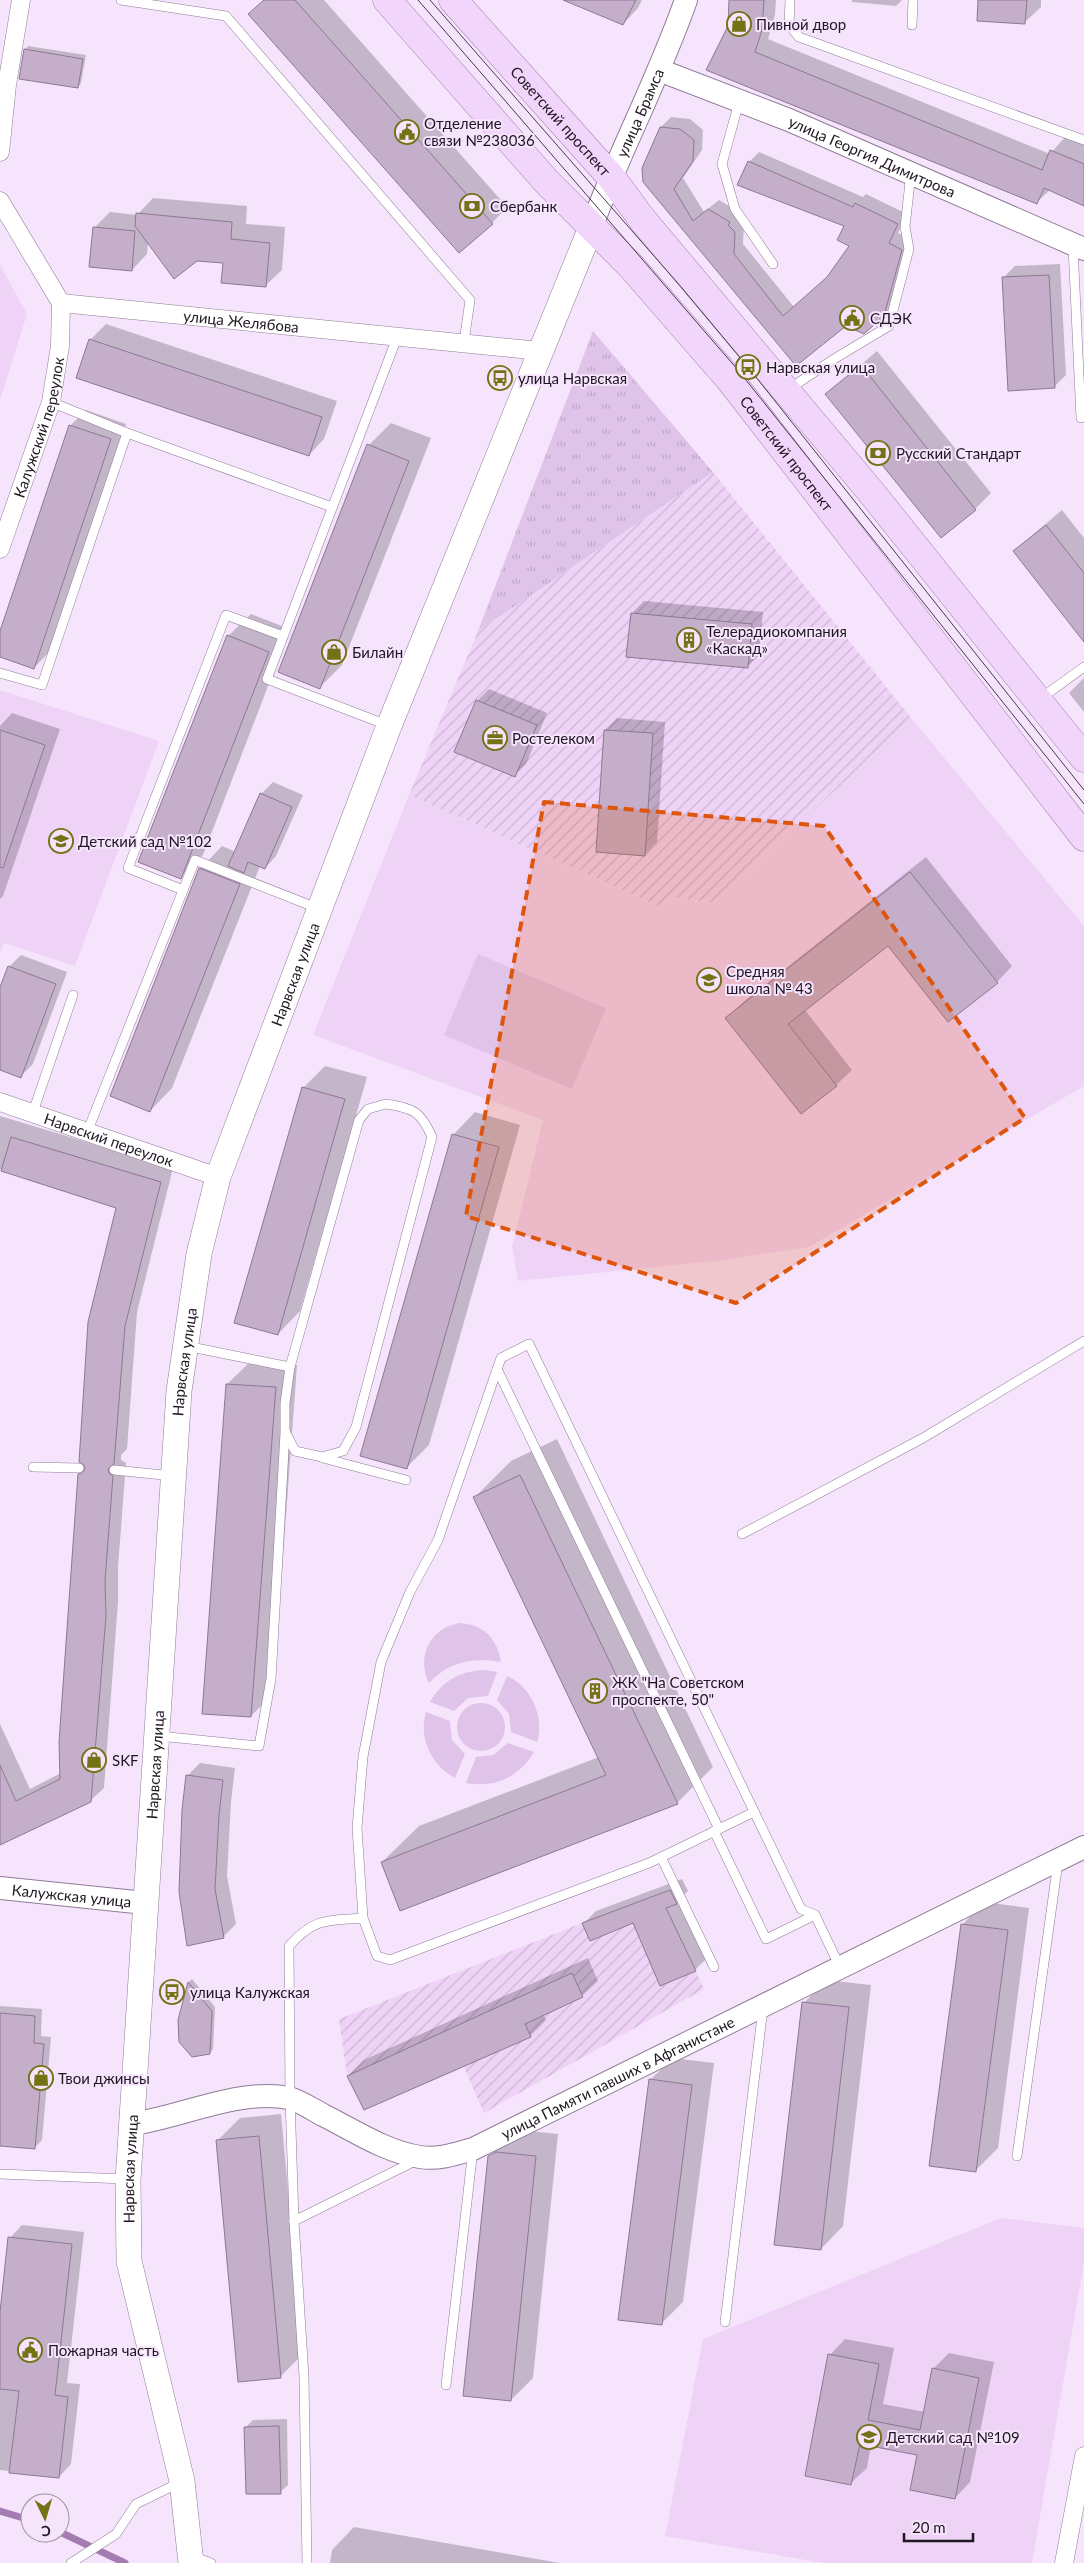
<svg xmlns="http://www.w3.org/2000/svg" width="1084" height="2563" font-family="Lato,sans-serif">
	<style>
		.built { fill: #efd3f7 }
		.industrial { fill: url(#industrial-furrows) }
		.grass { fill: url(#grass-tufts) }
		.park { fill: #e0c3e8 }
		.shadow { fill: #0003 }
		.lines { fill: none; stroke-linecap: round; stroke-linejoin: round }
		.stream { stroke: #a57cb1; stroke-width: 7 }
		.building { fill: #c4aeca; stroke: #8d7893 }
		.service-casing { stroke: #907b96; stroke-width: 10 }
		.minor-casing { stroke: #907b96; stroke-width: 19 }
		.tertiary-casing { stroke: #907b96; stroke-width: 24 }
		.secondary-casing { stroke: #907b96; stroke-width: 26 }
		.primary-casing { stroke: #a380ac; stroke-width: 29 }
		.service { stroke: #fff; stroke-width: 9 }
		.minor { stroke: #fff; stroke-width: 18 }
		.tertiary { stroke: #fff; stroke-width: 22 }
		.secondary { stroke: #fff; stroke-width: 25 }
		.primary { stroke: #f2d5fa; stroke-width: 28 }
		.tram { stroke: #463b49; stroke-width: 1 }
		.marked { fill: #de560d; fill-opacity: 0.2; stroke: #de560d; stroke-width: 4; stroke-dasharray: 10 6; stroke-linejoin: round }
		.labels { text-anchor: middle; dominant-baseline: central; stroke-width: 4; stroke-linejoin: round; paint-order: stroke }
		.poi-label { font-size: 15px; fill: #1f1621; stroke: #f6e4fc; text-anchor: start }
		.street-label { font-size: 15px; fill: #1f1621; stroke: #f6e4fc }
	</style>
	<defs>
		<pattern id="industrial-furrows" width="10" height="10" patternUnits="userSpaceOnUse" patternTransform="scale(1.25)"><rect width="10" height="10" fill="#efd3f7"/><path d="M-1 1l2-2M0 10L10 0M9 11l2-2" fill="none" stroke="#ccb4d3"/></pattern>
		<pattern id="grass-tufts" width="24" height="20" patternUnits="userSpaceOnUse" patternTransform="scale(1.25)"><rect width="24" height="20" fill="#e0c3e8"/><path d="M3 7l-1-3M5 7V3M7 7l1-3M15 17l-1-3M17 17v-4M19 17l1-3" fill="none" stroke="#c0a7c7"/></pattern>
	</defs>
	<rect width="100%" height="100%" fill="#f6e4fc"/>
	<g class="built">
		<path d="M0,265L27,314L0,400Z"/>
		<path d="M0,690L159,741L75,966L4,943L0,952Z"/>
		<path d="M912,719L1084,926V1086L809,1247L716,1261L518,1281L512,1247L543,1120L313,1035L409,795L659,906L677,897L714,903Z"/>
		<path d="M1001,2218L1084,2228V2262L1032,2563H823L665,2536L703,2339Z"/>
	</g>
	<g class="industrial">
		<path d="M713,472L912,719L714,903L677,897L659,906L409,795L478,631Z"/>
		<path d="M661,1897L704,1989L484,2113L464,2067L364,2110L347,2076L339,2019L582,1923Z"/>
	</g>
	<path class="grass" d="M593,331L713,472L478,631Z"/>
	<g class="park">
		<path d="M478,954L606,1008L572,1089L444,1035Z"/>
		<path d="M460,1623C484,1625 497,1638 501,1662C473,1657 448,1662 429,1683C416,1656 430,1628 460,1623Z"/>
		<path d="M485,1670L497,1672L488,1696L468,1698L454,1711L430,1702C443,1680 460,1671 485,1670Z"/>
		<path d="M507,1676C531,1686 545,1717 537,1742L511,1732L509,1714L497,1700Z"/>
		<circle cx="481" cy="1727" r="24"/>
		<path d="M426,1712L450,1721L452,1740L465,1754L455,1778C432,1766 418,1738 426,1712Z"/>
		<path d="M508,1743L534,1752C518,1778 495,1788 466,1783L476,1757L493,1755Z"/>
	</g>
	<g class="shadow">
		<path d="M264,0H324L507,207L492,223Z"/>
		<path d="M567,0H642L638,8L623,24Z"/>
		<path d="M730,0H776L775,15L768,39L1050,154L1065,137L1084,145V204L1050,190L1037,202L708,69L729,26Z"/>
		<path d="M852,0H902L896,6L852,2Z"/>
		<path d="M979,0H1041V7L1025,22Z"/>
		<path d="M28,46L86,55L81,83L78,87L25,50Z"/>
		<path d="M671,117L690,119L703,130L702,150L683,178L704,212L719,200L739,212L744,222L743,244L794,307L830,275L851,245L846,225L749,162L759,152L863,197L866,194L907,214L898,233L912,240L892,311L881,322L846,324L796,364L644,182L661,127Z"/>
		<path d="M153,198L247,206L246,224L285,227L282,270L266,285L224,262L148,242L147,254L132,270L94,228L110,212L137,215Z"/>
		<path d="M1060,264L1066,375L1054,387L1003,278L1015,266Z"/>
		<path d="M106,324L337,401L324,439L309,455L90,340Z"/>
		<path d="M877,351L991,493L975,509L827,394Z"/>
		<path d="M86,410L126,424L49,652L34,668L0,656V635L70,426Z"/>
		<path d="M391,423L431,438L342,665L320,687L369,445Z"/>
		<path d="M1062,510L1084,538V640L1014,551Z"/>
		<path d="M644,601L763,612L759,655L747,667L632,613Z"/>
		<path d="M251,614L290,629L203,855L181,877L228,636Z"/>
		<path d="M1084,678V712L1069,693Z"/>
		<path d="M489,689L547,713L526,764L514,776L477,701Z"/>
		<path d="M12,713L60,729L3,896L0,899V726Z"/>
		<path d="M617,718L665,722L657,842L645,854L605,730Z"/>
		<path d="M273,782L303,795L276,856L265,868L260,866L172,1088L150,1111L200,869L222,846L236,852L261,794Z"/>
		<path d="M926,857L1012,966L997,982L888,944L805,1010L852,1070L836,1085L727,1018L742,1003Z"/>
		<path d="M21,955L67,972L33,1064L21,1076L0,1068V991L9,967Z"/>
		<path d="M325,1066L367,1077L300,1311L278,1334L303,1088Z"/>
		<path d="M475,1112L520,1125L429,1445L407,1467L453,1135Z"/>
		<path d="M0,1116L173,1168L137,1312L127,1449L121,1455V1460L126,1463L118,1567V1602L104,1788L90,1801L0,1842V1724L30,1789L61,1773L79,1475L86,1468L118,1207L0,1169Z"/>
		<path d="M250,1362L297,1365L273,1694L251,1716L227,1384Z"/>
		<path d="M557,1439L713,1767L677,1803L382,1862L419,1826L599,1757L475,1497L511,1461Z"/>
		<path d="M200,1763L235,1768L231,1802L227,1876L236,1924L223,1937L187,1776Z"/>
		<path d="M682,1879L688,1891L679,1899L707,1958L695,1970L634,1921L584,1923L596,1911Z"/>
		<path d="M984,1902L1029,1908L998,2148L976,2170L962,1925Z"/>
		<path d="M588,1958L598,1981L582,1996L543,2014L546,2020L530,2036L348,2076L364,2060Z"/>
		<path d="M192,1979L215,2007L213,2049L210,2053L179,2020L189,1982Z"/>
		<path d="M826,1980L871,1985L843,2226L821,2249L804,2003Z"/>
		<path d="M0,2006L42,2009L41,2036L51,2037L42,2140L35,2147L0,2145Z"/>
		<path d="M673,2058L714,2063L683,2302L661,2324L650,2080Z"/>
		<path d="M281,2114L303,2354L280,2377L217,2141L240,2118Z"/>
		<path d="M519,2130L558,2134L533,2378L511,2400L489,2157L512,2134Z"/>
		<path d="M22,2225L84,2232L67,2383L80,2384L71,2464L59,2477L0,2470V2323L10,2238Z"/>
		<path d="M845,2339L894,2348L883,2404L925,2412L933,2369L949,2353L994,2362L970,2482L955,2498L918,2454L871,2445L867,2468L851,2483L830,2355Z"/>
		<path d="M287,2419L288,2485L280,2492L245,2428L253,2420Z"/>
		<path d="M354,2527L560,2563H330L332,2550Z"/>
	</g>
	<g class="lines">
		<g class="stream">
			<path d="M0,2511L30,2520"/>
			<path d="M60,2532L125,2563"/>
		</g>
	</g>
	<g class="building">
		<path d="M264,0H295L493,224L459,253L248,14Z"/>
		<path d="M563,0H636L623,25Z"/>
		<path d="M729,0H764L762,30L755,52L1042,170L1050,150L1084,164V206L1044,188L1037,204L706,70L728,26Z"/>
		<path d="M978,0H1027L1025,24L977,21Z"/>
		<path d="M24,49L83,59L78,88L19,79Z"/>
		<path d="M660,127L680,129L694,140L693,161L674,189L693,221L708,209L730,222L728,225L735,232L734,254L783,316L827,277L849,246L837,240L844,226L737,185L748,161L853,207L855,203L898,224L889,243L902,250L882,323L876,326L875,324L864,334L846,326L796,366L643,182L642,168Z"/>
		<path d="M136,213L232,222L231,239L270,243L266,287L221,283L223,263L197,261L174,279L135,226Z"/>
		<path d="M93,227L135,231L132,271L89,267Z"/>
		<path d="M1049,275L1055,388L1008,391L1002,277Z"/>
		<path d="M89,339L322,417L309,456L76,378Z"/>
		<path d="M861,365L976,510L941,538L825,394Z"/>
		<path d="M69,425L111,439L34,669L0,657V631Z"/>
		<path d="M367,444L409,461L320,689L278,672Z"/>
		<path d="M1046,525L1084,573V642L1013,551Z"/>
		<path d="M631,613L752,624L748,668L626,657Z"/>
		<path d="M227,635L269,652L181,879L138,862Z"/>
		<path d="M476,700L537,725L515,777L454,752Z"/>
		<path d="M0,730L45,745L3,868L0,867Z"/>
		<path d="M604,730L653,733L645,856L596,852Z"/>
		<path d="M260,793L292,807L265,869L248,862L244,873L228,866Z"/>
		<path d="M199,868L240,884L150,1112L110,1096Z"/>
		<path d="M910,872L998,983L948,1022L888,946L788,1024L837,1086L801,1114L725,1018Z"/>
		<path d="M8,966L56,984L21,1078L0,1070V987Z"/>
		<path d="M302,1087L345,1099L278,1335L234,1323Z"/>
		<path d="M452,1134L499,1147L407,1469L360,1456Z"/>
		<path d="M11,1137L161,1182L125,1326L114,1464L108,1469L109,1473L113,1476L105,1581L106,1616L91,1802L0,1845V1765L16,1801L60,1779L59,1742L78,1474L82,1473L85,1469L84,1465L79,1462L88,1322L116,1208L1,1171Z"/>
		<path d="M226,1384L276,1387L251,1717L202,1714Z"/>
		<path d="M520,1475L678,1804L400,1911L381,1862L606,1775L473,1497Z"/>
		<path d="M186,1775L223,1780L219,1815L215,1889L224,1938L187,1946L179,1892L182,1810Z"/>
		<path d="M670,1890L677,1904L666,1908L696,1971L660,1986L633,1923L590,1941L582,1923Z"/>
		<path d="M961,1924L1008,1930L976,2172L929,2166Z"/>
		<path d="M572,1973L583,1997L525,2024L531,2037L364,2110L347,2076Z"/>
		<path d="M188,1982L212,2011L210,2054L192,2057L179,2042L178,2020Z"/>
		<path d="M802,2002L849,2007L821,2250L774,2245Z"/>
		<path d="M0,2013L35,2016L34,2043L44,2044L35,2149L0,2146Z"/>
		<path d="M649,2079L692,2085L662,2325L618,2320Z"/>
		<path d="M259,2136L281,2378L238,2382L216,2140Z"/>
		<path d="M496,2152L536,2156L511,2401L463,2396L488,2156Z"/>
		<path d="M8,2237L72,2244L55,2395L68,2397L59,2478L9,2473L19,2391L0,2389V2312Z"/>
		<path d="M828,2354L879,2364L868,2420L920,2430L932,2368L979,2378L955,2499L910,2490L917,2455L860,2444L851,2485L805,2476Z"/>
		<path d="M279,2426L281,2494H246L244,2427Z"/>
	</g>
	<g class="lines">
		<defs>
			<g id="service">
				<path d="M121,0L226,16L470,300L464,342"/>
				<path d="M790,0L789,25L799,37L1084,140"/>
				<path d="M912,25L913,0"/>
				<path d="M739,102L722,164L735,209L773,264"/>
				<path d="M1073,246L1081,418"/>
				<path d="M789,389L834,359L889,326L909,249L905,227L911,173"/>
				<path d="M51,402L127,433L332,507"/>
				<path d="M0,673L42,685L127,433"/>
				<path d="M1040,699L1084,667"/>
				<path d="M387,725L267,679L398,335"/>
				<path d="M183,890L128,868L226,615L283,636"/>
				<path d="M386,1104C414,1108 421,1112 432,1137L356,1427L343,1451L322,1457L295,1451L285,1431V1403L290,1367L359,1120L368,1109Z"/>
				<path d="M33,1112L73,995"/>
				<path d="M88,1130L195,860L317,908"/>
				<path d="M186,1346L290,1367"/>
				<path d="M497,1369L719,1829"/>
				<path d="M323,1458L406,1480"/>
				<path d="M33,1467L79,1468"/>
				<path d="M114,1470L173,1476"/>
				<path d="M742,1534L923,1438L1084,1341"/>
				<path d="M159,1736L259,1746L271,1679L285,1433"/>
				<path d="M714,1831L766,1939L815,1915"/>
				<path d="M661,1857L714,1967"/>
				<path d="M363,1918L357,1828L363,1757L381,1662L410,1592L438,1540L501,1358L529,1344L801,1909L815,1915L840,1967"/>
				<path d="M1017,2156L1058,1862"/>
				<path d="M0,2174L125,2179"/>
				<path d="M294,2221L415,2161"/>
				<path d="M725,2322L763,2008"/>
				<path d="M446,2385L473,2149"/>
				<path d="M192,2556L211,2563"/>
				<path d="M71,2563L116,2534L136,2504L181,2482"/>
				<path d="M307,2563L304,2377L294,2221L290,2098L289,1946C315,1917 327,1921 363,1918L377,1956L390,1960L649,1863L754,1812"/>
			</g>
			<g id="minor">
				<path d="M0,152L7,85L21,0"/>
				<path d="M0,201L61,303"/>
				<path id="s1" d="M61,303L540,351"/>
				<path id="s2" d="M0,549L51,402L60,346L61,303"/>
				<path id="s3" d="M0,1102L218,1177"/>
				<path d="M1064,2563L1084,2456"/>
			</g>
			<g id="tertiary">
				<path id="s4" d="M659,70L789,120L1084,249"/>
				<path id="s5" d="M592,225C621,149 659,77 686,0"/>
				<path id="s6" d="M0,1888L145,1903"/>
				<path id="s7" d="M132,2124C181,2117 240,2088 289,2098C300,2101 312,2109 323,2115C353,2130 386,2152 420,2157C438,2160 456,2154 473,2149L1084,1847"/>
			</g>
			<g id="secondary">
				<path id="s8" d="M191,2563L182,2481L129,2261L128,2180L179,1391L199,1254L218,1177L389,726L592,225"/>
			</g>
			<g id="primary">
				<path id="s9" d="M387,0L546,181L631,266L731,381L1084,837"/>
				<path id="s10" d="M453,0L611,177L642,219L871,492L1084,758"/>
			</g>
		</defs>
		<use href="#service" class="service-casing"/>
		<use href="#minor" class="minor-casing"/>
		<use href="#tertiary" class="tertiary-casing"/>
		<use href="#secondary" class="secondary-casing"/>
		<use href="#primary" class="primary-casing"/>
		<use href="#service" class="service"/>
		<use href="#minor" class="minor"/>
		<use href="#tertiary" class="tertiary"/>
		<use href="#secondary" class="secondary"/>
		<use href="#primary" class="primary"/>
		<g class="tram">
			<path d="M418,0L738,370L1084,804"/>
			<path d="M430,0L682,288L748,367L1084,790"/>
		</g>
	</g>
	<path class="marked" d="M544,802L824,826L1025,1118L736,1303L466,1216Z"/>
	<defs>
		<symbol id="shop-ring" viewBox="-11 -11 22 22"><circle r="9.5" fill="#f6e4fc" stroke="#737215" stroke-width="1.5"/><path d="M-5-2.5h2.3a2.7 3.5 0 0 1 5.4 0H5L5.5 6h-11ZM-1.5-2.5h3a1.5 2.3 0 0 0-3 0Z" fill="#737215"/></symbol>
		<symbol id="civic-ring" viewBox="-11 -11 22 22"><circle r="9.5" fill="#f6e4fc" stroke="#737215" stroke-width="1.5"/><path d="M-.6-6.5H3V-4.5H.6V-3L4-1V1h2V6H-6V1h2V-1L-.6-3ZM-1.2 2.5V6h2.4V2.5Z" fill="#737215"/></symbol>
		<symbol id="bank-ring" viewBox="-11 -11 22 22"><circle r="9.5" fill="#f6e4fc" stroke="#737215" stroke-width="1.5"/><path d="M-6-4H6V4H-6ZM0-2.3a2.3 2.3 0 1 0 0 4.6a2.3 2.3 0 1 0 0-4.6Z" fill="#737215"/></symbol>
		<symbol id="bus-ring" viewBox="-11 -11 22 22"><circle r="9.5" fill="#f6e4fc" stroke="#737215" stroke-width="1.5"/><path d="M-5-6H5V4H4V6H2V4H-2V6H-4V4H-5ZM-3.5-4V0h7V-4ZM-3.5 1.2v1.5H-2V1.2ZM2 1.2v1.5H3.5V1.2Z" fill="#737215"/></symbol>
		<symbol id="building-ring" viewBox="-11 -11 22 22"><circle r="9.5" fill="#f6e4fc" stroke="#737215" stroke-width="1.5"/><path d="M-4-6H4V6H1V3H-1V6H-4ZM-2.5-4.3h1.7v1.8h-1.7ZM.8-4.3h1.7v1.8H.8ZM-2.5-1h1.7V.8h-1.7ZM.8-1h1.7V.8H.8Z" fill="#737215"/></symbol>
		<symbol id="office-ring" viewBox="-11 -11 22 22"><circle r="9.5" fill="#f6e4fc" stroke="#737215" stroke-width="1.5"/><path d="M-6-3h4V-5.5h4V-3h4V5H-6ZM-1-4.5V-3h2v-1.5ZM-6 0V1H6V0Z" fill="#737215"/></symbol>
		<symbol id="school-ring" viewBox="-11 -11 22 22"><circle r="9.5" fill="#f6e4fc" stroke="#737215" stroke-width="1.5"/><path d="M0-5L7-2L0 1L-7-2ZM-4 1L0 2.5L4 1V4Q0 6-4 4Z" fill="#737215"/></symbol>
	</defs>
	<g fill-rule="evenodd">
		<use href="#shop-ring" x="725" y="10" width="28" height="28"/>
		<use href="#civic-ring" x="393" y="118" width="28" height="28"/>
		<use href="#bank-ring" x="458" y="192" width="28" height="28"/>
		<use href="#civic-ring" x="838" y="304" width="28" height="28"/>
		<use href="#bus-ring" x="734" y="353" width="28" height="28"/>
		<use href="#bus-ring" x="486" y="364" width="28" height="28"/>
		<use href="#bank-ring" x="864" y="439" width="28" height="28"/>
		<use href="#building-ring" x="675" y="626" width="28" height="28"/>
		<use href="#shop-ring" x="320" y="638" width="28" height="28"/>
		<use href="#office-ring" x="481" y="724" width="28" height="28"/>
		<use href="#school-ring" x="47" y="827" width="28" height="28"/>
		<use href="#school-ring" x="695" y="966" width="28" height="28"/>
		<use href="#building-ring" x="581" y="1677" width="28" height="28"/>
		<use href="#shop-ring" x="80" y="1746" width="28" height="28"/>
		<use href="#bus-ring" x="158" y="1978" width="28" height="28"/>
		<use href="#shop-ring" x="27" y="2064" width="28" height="28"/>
		<use href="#civic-ring" x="16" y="2336" width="28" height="28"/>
		<use href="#school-ring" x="855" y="2423" width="28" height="28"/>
	</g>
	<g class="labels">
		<g class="poi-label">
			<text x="756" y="24">Пивной двор</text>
			<text x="424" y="123">Отделение<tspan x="424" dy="17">связи №238036</tspan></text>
			<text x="490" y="206">Сбербанк</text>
			<text x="870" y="318">СДЭК</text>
			<text x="766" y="367">Нарвская улица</text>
			<text x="518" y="378">улица Нарвская</text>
			<text x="896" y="453">Русский Стандарт</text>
			<text x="706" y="631">Телерадиокомпания<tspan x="706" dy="17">«Каскад»</tspan></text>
			<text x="352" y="652">Билайн</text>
			<text x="512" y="738">Ростелеком</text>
			<text x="78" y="841">Детский сад №102</text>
			<text x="726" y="971">Средняя<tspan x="726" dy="17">школа № 43</tspan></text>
			<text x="612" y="1682">ЖК "На Советском<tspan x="612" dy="17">проспекте, 50"</tspan></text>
			<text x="112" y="1760">SKF</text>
			<text x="190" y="1992">улица Калужская</text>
			<text x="58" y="2078">Твои джинсы</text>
			<text x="48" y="2350">Пожарная часть</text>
			<text x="886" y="2437">Детский сад №109</text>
		</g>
		<g class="street-label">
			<text stroke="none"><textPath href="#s5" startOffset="122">улица Брамса</textPath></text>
			<text stroke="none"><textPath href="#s10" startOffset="162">Советский проспект</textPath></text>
			<text stroke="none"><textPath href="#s4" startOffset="230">улица Георгия Димитрова</textPath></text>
			<text stroke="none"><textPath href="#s1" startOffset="181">улица Желябова</textPath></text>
			<text stroke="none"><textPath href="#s2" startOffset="128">Калужский переулок</textPath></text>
			<text stroke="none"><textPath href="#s9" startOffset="605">Советский проспект</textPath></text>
			<text stroke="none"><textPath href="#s8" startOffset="1615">Нарвская улица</textPath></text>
			<text stroke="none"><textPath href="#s3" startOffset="115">Нарвский переулок</textPath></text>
			<text stroke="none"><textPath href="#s8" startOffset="1210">Нарвская улица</textPath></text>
			<text stroke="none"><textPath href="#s8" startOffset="806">Нарвская улица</textPath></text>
			<text stroke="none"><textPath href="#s6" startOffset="72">Калужская улица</textPath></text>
			<text stroke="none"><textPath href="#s7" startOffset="520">улица Памяти павших в Афганистане</textPath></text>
			<text stroke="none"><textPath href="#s8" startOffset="401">Нарвская улица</textPath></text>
		</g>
	</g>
	<g transform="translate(45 2518) rotate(175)"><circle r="24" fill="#f6e4fc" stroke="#a092a4"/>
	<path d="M0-4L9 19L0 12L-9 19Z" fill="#737215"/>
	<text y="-8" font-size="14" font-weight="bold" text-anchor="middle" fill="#1f1621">С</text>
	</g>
	<path d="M904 2533v8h69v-8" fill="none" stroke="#1f1621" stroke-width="2.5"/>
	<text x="912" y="2533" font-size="15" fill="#1f1621" stroke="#f6e4fc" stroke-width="4" paint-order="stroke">20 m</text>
</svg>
